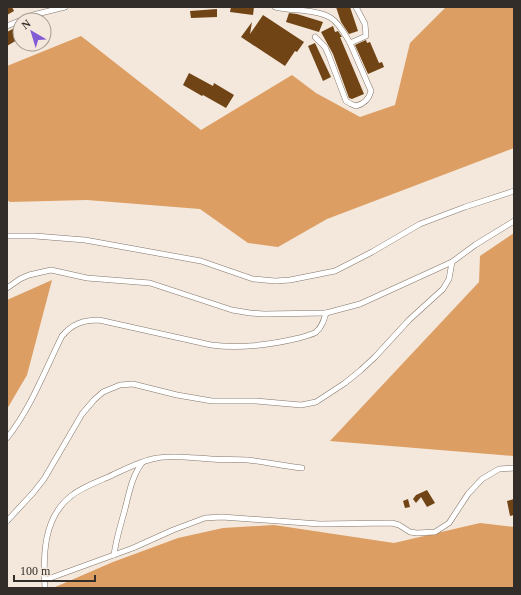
<svg xmlns="http://www.w3.org/2000/svg" width="521" height="595" font-family="Georgia,serif">
	<style>
		.forest { fill: #dc9e62 }
		.building { fill: #704414 }
		.lines { fill: none; stroke-linecap: round; stroke-linejoin: round }
		.minor-casing { stroke: #82766b; stroke-width: 6 }
		.minor { stroke: #fff; stroke-width: 5 }
	</style>
	<rect width="100%" height="100%" fill="#f4e7db"/>
	<g class="forest">
		<path d="M446,7H514V148L327,219L278,247L248,243L200,209L87,200L10,202L7,200V66L81,36L201,130L292,75L316,93L360,117L395,105L410,43Z"/>
		<path d="M514,233V456L330,441L479,282L480,256Z"/>
		<path d="M52,280L27,375L7,409V300Z"/>
		<path d="M480,523L514,527V588H53L113,562L178,538L223,528L274,525L394,543Z"/>
	</g>
	<g class="building">
		<path d="M7,7H12L14,11L7,15Z"/>
		<path d="M231,7H254L253,15L230,12Z"/>
		<path d="M336,7H350L358,31L349,34L341,22Z"/>
		<path d="M217,9V17L191,18L190,11Z"/>
		<path d="M289,13L297,14L323,22L319,32L286,22Z"/>
		<path d="M263,15L304,42L297,52L295,51L285,66L241,37L252,22L250,34Z"/>
		<path d="M20,25V46L17,40L7,46V32Z"/>
		<path d="M333,26L335,32L338,31L342,37H340L364,94L352,99L349,98L333,54L321,32Z"/>
		<path d="M366,40L367,43L370,42L379,63L382,62L384,67L368,74L355,45Z"/>
		<path d="M315,43L331,77L323,81L308,46Z"/>
		<path d="M189,73L213,86L214,83L234,95L226,108L203,95L202,96L183,85Z"/>
		<path d="M427,490L435,503L427,507L421,497L416,503L413,499L416,495Z"/>
		<path d="M408,499L410,507L405,508L403,501Z"/>
		<path d="M514,499V515L510,516L507,501Z"/>
	</g>
	<g class="lines">
		<defs>
			<g id="minor">
				<path d="M275,7C291,11 317,9 331,18C340,24 345,35 350,43L366,36L365,24L356,7"/>
				<path d="M7,26L33,15L65,7"/>
				<path d="M315,37L325,47L329,56L346,101L351,104L356,106C364,104 369,99 371,91L350,43"/>
				<path d="M7,236H35L85,240L201,261L253,279L275,281L290,280L335,271L372,252L420,224L465,207L514,191"/>
				<path d="M7,288L20,279L29,275L51,270L87,278L150,283L232,310L250,313L264,314L326,313"/>
				<path d="M7,438C31,408 45,370 62,336C72,324 83,320 99,320L211,345C241,349 270,345 299,338C305,336 312,335 316,332C322,327 324,320 326,313L360,304L452,262L475,245L514,221"/>
				<path d="M7,521L33,493L44,479L82,414L94,400L103,392L120,385L133,384L177,395L212,401H256L301,405L316,402L345,383L361,370L375,357L409,320L443,289L449,279L452,262"/>
				<path d="M114,555C116,539 121,524 125,509C129,493 132,476 142,463"/>
				<path d="M45,580L133,548L173,530L205,518L222,517L320,524L392,523L399,525L410,532L417,533L435,532L449,523L468,494L482,479L499,469L514,468"/>
				<path d="M45,588C43,556 43,518 71,496C81,488 94,483 106,478C122,471 139,461 157,458C175,455 193,458 211,459C223,460 236,459 248,460C266,462 284,466 302,468"/>
			</g>
		</defs>
		<use href="#minor" class="minor-casing"/>
		<use href="#minor" class="minor"/>
	</g>
	<rect width="521" height="595" fill="none" stroke="#322d28" stroke-width="16"/>
	<g transform="translate(32 32) rotate(322)"><circle r="19" fill="#f4e7db" stroke="#a69d93"/>
	<path d="M0-3L7 15L0 10L-7 15Z" fill="#825bd5"/>
	<text y="-6" font-size="11" font-weight="bold" text-anchor="middle" fill="#322d28">N</text>
	</g>
	<path d="M14 575v6h81v-6" fill="none" stroke="#322d28" stroke-width="2"/>
	<text x="20" y="575" font-size="12" fill="#322d28" stroke="#f4e7db" stroke-width="3" paint-order="stroke">100 m</text>
</svg>
